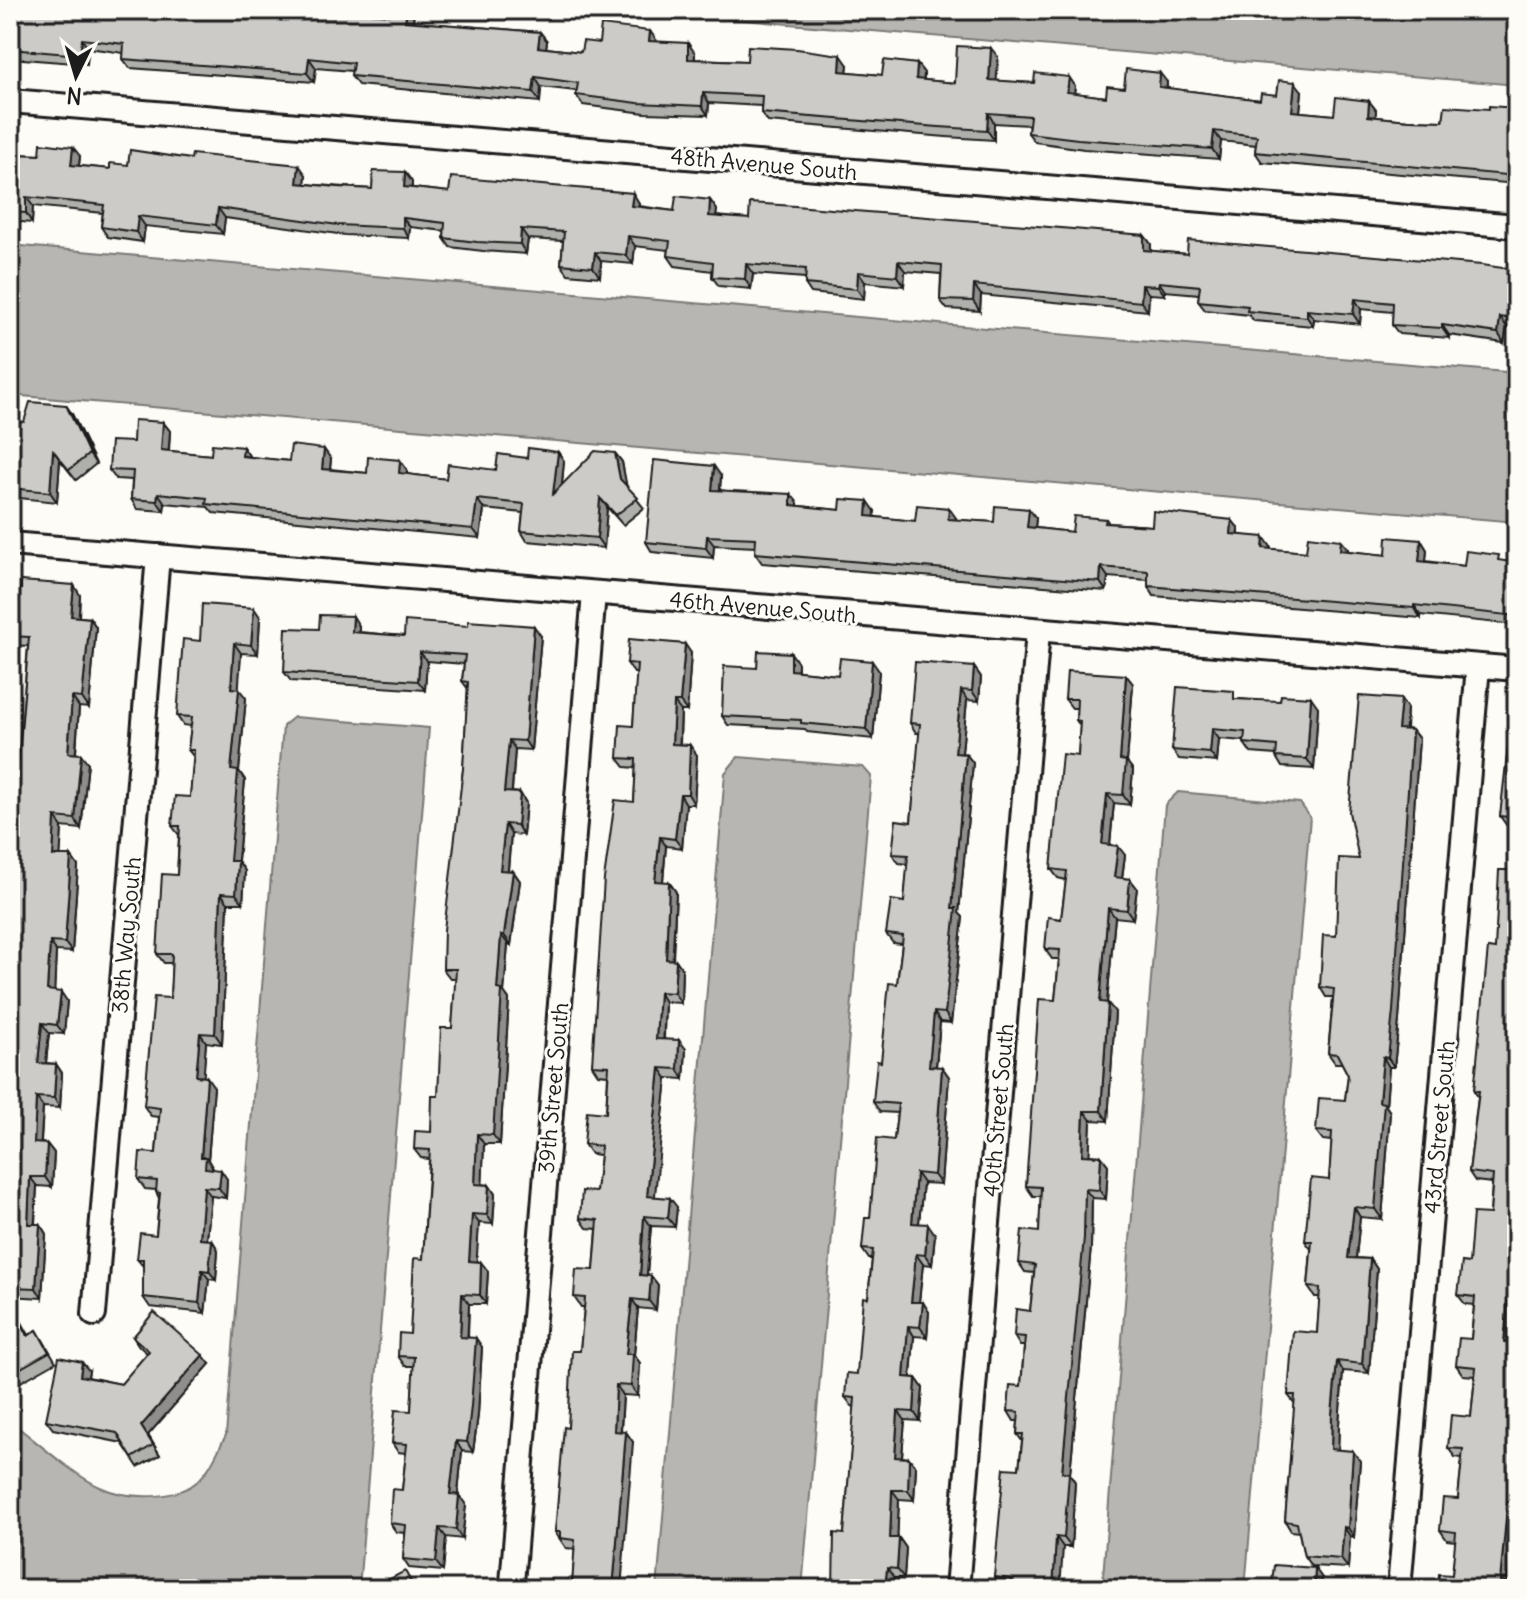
<svg xmlns="http://www.w3.org/2000/svg" width="1527" height="1599" font-family="Delius,sans-serif">
	<style>
		.water { fill: #b7b6b2; stroke: #797876; stroke-width: 2 }
		.lines { fill: none; stroke-linecap: round; stroke-linejoin: round }
		.street-casing { stroke: #1c1c1c; stroke-width: 28 }
		.street { stroke: #fdfcf7; stroke-width: 22 }
		.wall { fill: #afafac; stroke: #1c1c1c; stroke-width: 2 }
		.shaded-wall { fill: #8f8e8c; stroke: #1c1c1c; stroke-width: 2 }
		.building { fill: #cccbc8; stroke: #1c1c1c; stroke-width: 2 }
		.labels { text-anchor: middle; dominant-baseline: central; stroke-width: 6; stroke-linejoin: round; paint-order: stroke }
		.street-label { font-size: 22px; fill: #1c1c1c; stroke: #fdfcf7 }
	</style>
	<rect width="100%" height="100%" fill="#fdfcf7"/>
	<filter id="ink" filterUnits="userSpaceOnUse"><feTurbulence type="fractalNoise" baseFrequency=".0125" numOctaves="2"/><feDisplacementMap in="SourceGraphic" scale="16" xChannelSelector="R" yChannelSelector="G"/><feConvolveMatrix kernelMatrix="1 2 1 2 8 2 1 2 1" color-interpolation-filters="sRGB"/></filter>
	<g filter="url(#ink)">
		<g class="water">
			<path d="M623,10H1517V85Z"/>
			<path d="M10,245L1517,373V522L10,395Z"/>
			<path d="M294,717L429,728L359,1589H10V1421C35,1440 73,1475 100,1487C125,1499 168,1500 191,1486C209,1475 217,1452 226,1435L283,726Z"/>
			<path d="M738,757L863,767L871,776L802,1589H657L725,773Z"/>
			<path d="M1178,792L1300,803L1310,817L1245,1589H1102L1165,805Z"/>
		</g>
		<g class="lines">
			<defs>
				<g id="street">
					<path d="M10,101L1517,226"/>
					<path d="M10,544L1517,669"/>
					<path d="M94,1314L158,556"/>
					<path d="M512,1583L594,593"/>
					<path d="M957,1589L1038,631"/>
					<path d="M1399,1589L1478,666"/>
				</g>
			</defs>
			<use href="#street" class="street-casing"/>
			<use href="#street" class="street"/>
		</g>
		<g class="wall">
			<path d="M10,10L203,18L244,14L281,18L390,15L414,10L413,22L540,32L547,41L546,48L581,52L599,43L650,31L656,42L695,53V59L848,65L847,72L882,75L917,64L924,73V80L955,83L998,57L996,81L1034,83L1069,77L1075,86L1074,93L1106,97L1124,88L1167,82V88L1260,100L1277,95L1302,91L1300,112L1334,115L1369,101L1376,110L1375,117L1409,120L1443,121L1489,109L1517,108V184L1262,162L1255,152L1256,145L1221,141L1219,159L1084,149L1035,142L1028,133L1029,125L994,123V140L946,137L768,122L761,113V106L709,103L708,115L645,113L583,105L576,95V91L541,87L540,102L358,85L351,76L352,71L316,68L314,82L130,68L123,59L124,53L88,48L87,64L10,58Z"/>
			<path d="M10,154L80,156L79,166L110,169L128,165L306,175L305,184L372,189L405,172L412,182V188L449,192L639,203V206L674,211L710,200L717,210L716,216L749,219L1144,235L1151,244V251L1187,254L1517,270V328L1507,327L1504,343L1449,335V338L1399,334L1392,325L1393,312L1361,309L1360,324L1314,319L1313,326L1254,321L1249,315L1205,310L1198,301L1199,294L1165,291V295L1149,294L1148,311L981,295L980,311L947,309L940,300L941,274L905,271L904,286L865,282L864,299L811,293L805,284V278L753,274L751,289L719,286L712,277L713,271L675,266L668,256L669,250L635,246L633,264L601,261L600,277L568,274L561,264L563,241L528,239L526,254L483,251L450,247L444,238L445,231L410,227L409,238L345,235L225,218L223,234L145,226L143,242L108,237L101,227L103,213L33,206L32,223L10,221Z"/>
			<path d="M72,414L96,464L76,480L60,460L57,502L10,497V421L24,422Z"/>
			<path d="M163,422L170,431L169,451L211,455L243,447L249,457L289,461L331,459L330,469L367,473L400,460L407,470V474L446,479L496,470L527,458L558,452L564,461L562,485L615,453L622,462L626,486L644,508L623,525L607,507L604,548L527,541L521,531L523,513L484,509L480,538L213,513L208,507L165,503L164,511L137,509L131,499L132,480L116,479L109,470L133,442Z"/>
			<path d="M721,476L720,490L798,503V506L840,510L875,511L874,517L915,521L956,518V520L994,522L1036,518L1035,528L1072,532L1106,519L1109,523L1152,526L1232,520L1239,529V535L1271,547V549L1306,552L1348,549V551L1386,555L1421,540L1427,550L1426,561L1464,566L1503,561L1517,563V625L1421,615V618L1154,596L1148,586V580L1108,577L1106,591L762,563L755,553L756,547L714,545L713,558L652,552L646,542Z"/>
			<path d="M10,588L80,595L79,617L90,618L96,627L89,708L79,707L76,753L88,763L81,829L62,827L60,856H71L78,866L72,952L56,951L54,991L67,1001L64,1034L49,1033L46,1063L56,1064L62,1073L60,1108L43,1107L41,1143L47,1144L54,1153L52,1187L37,1186L35,1224H40L46,1234L42,1298L10,1296V824L13,825L28,646L10,645Z"/>
			<path d="M260,617L258,654L241,653L238,689L246,698L239,771L245,780L238,861L245,871L243,903H228L222,1044L206,1042L203,1077L214,1087L208,1160L212,1167V1169L227,1179L226,1198L211,1196L207,1240H212L218,1250L216,1280L209,1279L205,1313L150,1307L143,1297V1266L137,1259L156,1235L159,1198L156,1192V1190L145,1189L138,1179L156,1153L159,1117L151,1116L144,1106L170,998L172,963H164L157,954L177,875L179,835L172,826L190,797L194,757L188,750L191,726L183,725L177,716L200,641Z"/>
			<path d="M359,626V632L404,636H541L531,750L515,749L512,792L520,793L526,803L523,835L511,834L508,871H513L520,881L511,945L508,944L504,992L509,999L500,1144H484L482,1184L489,1185L495,1194L493,1224L479,1223L476,1261L488,1271L486,1304H469L468,1337L482,1347L478,1415L473,1452L462,1451L458,1495L466,1505L462,1539L446,1537L443,1571L409,1568L403,1559L405,1533L396,1532L390,1523L402,1490L406,1453L398,1452L392,1443L411,1411L414,1366H405L398,1356L410,1334L423,1259L429,1159L421,1158L414,1149L431,1132L452,1028L456,978H450L443,969L463,769L468,689L462,681L464,664L427,661L425,690L291,681L284,672Z"/>
			<path d="M691,653L687,711H681L680,745L697,755L694,804H686L682,848L666,846L663,882H669L676,892L673,960H676L682,969L681,1003L665,1002L664,1039L686,1049L684,1079L667,1078L654,1196L677,1207L675,1227L651,1226L647,1275L651,1276L658,1285L656,1310L638,1308L634,1355L640,1363L638,1396L623,1395L621,1432H626L633,1442L572,1586L575,1549L566,1548L555,1532L568,1428L580,1351L584,1307H581L574,1297L594,1270L597,1229L587,1228L580,1218L596,1192L600,1155L591,1154L584,1144L606,1113L608,1075L598,1074L592,1065L634,802L636,768L625,767L618,758L633,726L637,673H634L627,663Z"/>
			<path d="M798,663V671L838,675L879,671L873,739L807,732L805,729L728,725L722,716L757,668Z"/>
			<path d="M974,667L981,677L979,701L967,700L962,753L966,754L973,763L959,913L963,917L951,1023L940,1022L936,1067H942L949,1077L941,1184L923,1183L919,1223L935,1234L932,1265L923,1264L919,1302L929,1312L927,1337L914,1336L911,1378H916L923,1388L920,1421L905,1420L902,1457L909,1458L916,1467L914,1500L899,1499L897,1538H899L906,1548L904,1578H894L893,1589H833L844,1534L855,1407L852,1406L845,1397L857,1374L868,1298L872,1259H869L862,1249L870,1218L894,1140L897,1113L880,1112L873,1102L897,984L902,944L893,943L886,934L904,902L908,864L899,863L892,854L911,822L920,733H916L910,723Z"/>
			<path d="M1126,675L1133,684L1127,762L1133,770L1130,805L1114,803L1110,845L1125,855L1122,878L1130,879L1137,888L1133,919L1115,917L1107,1003L1115,1012L1108,1121L1091,1120L1089,1155L1101,1156L1108,1165L1106,1199L1092,1198L1091,1247L1070,1474L1075,1482L1071,1547H1063L1011,1588L1001,1587L994,1577L1019,1469L1022,1441L1017,1434L1018,1421H1014L1008,1411L1021,1386L1024,1346H1020L1014,1336L1030,1311L1034,1273L1025,1272L1019,1263L1039,1232L1041,1196H1033L1026,1186L1055,1000L1059,959H1052L1045,949L1061,919L1066,880L1058,878L1051,869L1078,756L1080,726L1076,720L1077,708H1072L1065,699Z"/>
			<path d="M1240,699L1318,707L1314,769L1282,767L1276,757V755L1251,753L1244,743V741L1219,739L1217,762L1179,759L1172,750Z"/>
			<path d="M1517,704V1310L1515,1309L1511,1343L1517,1344V1497H1515L1508,1582L1452,1575L1456,1541L1447,1540L1440,1530L1458,1499L1462,1458L1455,1457L1448,1448L1471,1417L1475,1376L1463,1375L1456,1365L1471,1339L1474,1305L1465,1304L1458,1295L1469,1263L1490,1214L1492,1183L1475,1181L1469,1172L1478,1097L1474,1091L1495,949L1513,870L1517,827L1507,826L1500,816Z"/>
			<path d="M1407,708L1406,729L1412,730L1419,739L1399,1020L1394,1067H1389L1386,1106L1390,1112L1382,1219L1360,1217L1356,1258L1370,1259L1377,1269L1369,1373L1343,1371L1339,1424L1338,1450L1360,1461L1354,1537L1350,1536L1348,1568L1311,1566L1304,1556L1299,1532L1291,1531L1285,1521L1295,1404L1288,1395L1317,1333L1320,1297H1315L1308,1287L1311,1249L1305,1241L1329,1180L1332,1141L1323,1140L1316,1131L1345,1100L1348,1075L1342,1063H1335L1328,1053L1333,997H1326L1320,987Z"/>
			<path d="M10,1301L29,1335L37,1330L56,1362L10,1388Z"/>
			<path d="M133,1337L210,1364L148,1435L160,1455L138,1467L122,1443L53,1429L46,1420L89,1371L88,1377L121,1384L148,1354L139,1346Z"/>
		</g>
		<g class="shaded-wall">
			<path d="M159,10H167L166,25L159,16Z"/>
			<path d="M237,10H245L244,23L237,13Z"/>
			<path d="M407,10H414L412,31L405,21Z"/>
			<path d="M650,31L657,41L655,51L649,41Z"/>
			<path d="M540,32L547,41L545,57L538,47Z"/>
			<path d="M82,39L88,48L87,64L80,55Z"/>
			<path d="M688,43L695,53L694,68L688,59Z"/>
			<path d="M991,48L998,57L996,90L989,80Z"/>
			<path d="M841,55L848,65L846,80L840,71Z"/>
			<path d="M309,58L316,68L314,82L307,73Z"/>
			<path d="M917,64L924,73L923,89L916,79Z"/>
			<path d="M1160,73L1167,82L1166,97L1159,87Z"/>
			<path d="M535,77L541,87L540,102L533,92Z"/>
			<path d="M1069,77L1075,86L1073,101L1067,92Z"/>
			<path d="M1295,82L1302,91L1299,121L1292,111Z"/>
			<path d="M703,93L709,103L708,115L702,106Z"/>
			<path d="M1369,101L1376,110L1375,126L1368,116Z"/>
			<path d="M988,113L994,123V140L987,130Z"/>
			<path d="M1214,131L1221,141L1219,159L1212,149Z"/>
			<path d="M73,147L80,156L78,174L71,165Z"/>
			<path d="M299,165L306,175L304,193L297,183Z"/>
			<path d="M405,172L412,182L411,196L404,187Z"/>
			<path d="M633,193L639,203L638,215L631,206Z"/>
			<path d="M26,197L33,206L32,223L26,213Z"/>
			<path d="M710,200L717,210L715,225L709,216Z"/>
			<path d="M218,208L225,218L223,234L216,225Z"/>
			<path d="M138,216L145,226L143,242L136,232Z"/>
			<path d="M403,218L410,227L409,238L403,228Z"/>
			<path d="M521,229L528,239L526,254L520,244Z"/>
			<path d="M1144,235L1151,244L1150,259L1144,250Z"/>
			<path d="M628,236L635,246L633,264L626,255Z"/>
			<path d="M595,252L601,261L600,277L593,267Z"/>
			<path d="M898,261L905,271L904,286L897,276Z"/>
			<path d="M746,264L753,274L751,289L745,279Z"/>
			<path d="M858,272L865,282L864,299L857,289Z"/>
			<path d="M1159,282L1165,291V295L1158,286Z"/>
			<path d="M974,285L981,295L980,311L973,301Z"/>
			<path d="M1142,285L1149,294L1148,311L1141,302Z"/>
			<path d="M1355,299L1361,309L1360,324L1353,314Z"/>
			<path d="M1307,310L1314,319L1313,326L1307,317Z"/>
			<path d="M1500,317L1507,327L1504,343L1498,333Z"/>
			<path d="M1442,325L1449,335V338L1442,328Z"/>
			<path d="M66,405L72,414L96,464L89,454Z"/>
			<path d="M163,422L170,431L168,460L161,450Z"/>
			<path d="M243,447L250,457L242,456Z"/>
			<path d="M324,449L331,459L329,478L322,469Z"/>
			<path d="M53,450L60,460L57,502L50,492Z"/>
			<path d="M558,452L564,461L560,503L553,494Z"/>
			<path d="M615,453L622,462L627,488L620,479Z"/>
			<path d="M400,460L407,470L406,483L399,473Z"/>
			<path d="M714,466L721,476L719,499L712,490Z"/>
			<path d="M158,493L165,503L164,511L157,501Z"/>
			<path d="M791,494L798,503L797,515L791,505Z"/>
			<path d="M600,498L607,507L604,548L597,538Z"/>
			<path d="M477,499L484,509L480,538L473,529Z"/>
			<path d="M868,501L875,511L874,525L867,516Z"/>
			<path d="M949,508L956,518L955,529L948,519Z"/>
			<path d="M1029,509L1036,518L1034,537L1027,527Z"/>
			<path d="M1232,520L1239,529L1238,544L1231,534Z"/>
			<path d="M707,536L714,545L713,558L706,548Z"/>
			<path d="M1264,537L1271,547L1270,558L1263,548Z"/>
			<path d="M1341,540L1348,549L1347,560L1340,550Z"/>
			<path d="M1421,540L1427,550L1425,570L1419,561Z"/>
			<path d="M1101,567L1108,577L1106,591L1100,582Z"/>
			<path d="M74,585L80,595L78,626L71,616Z"/>
			<path d="M1414,605L1421,615V618L1414,608Z"/>
			<path d="M254,608L260,617L258,654L251,645Z"/>
			<path d="M353,616L359,626L358,641L352,632Z"/>
			<path d="M90,618L96,627L89,708L82,698Z"/>
			<path d="M534,626L541,636L531,750L525,741Z"/>
			<path d="M234,643L241,653L238,698L231,688Z"/>
			<path d="M685,644L691,653L687,711L680,702Z"/>
			<path d="M420,652L427,661L425,690L418,681Z"/>
			<path d="M791,653L798,663L797,680L791,670Z"/>
			<path d="M872,661L879,671L873,739L866,729Z"/>
			<path d="M974,667L981,677L979,701L972,691Z"/>
			<path d="M1126,675L1133,684L1127,762L1133,770L1130,805L1123,795L1120,760Z"/>
			<path d="M239,689L246,698L239,771L245,780L237,870L230,861L231,770Z"/>
			<path d="M961,690L967,700L961,762L955,753Z"/>
			<path d="M72,697L79,707L75,762L68,753Z"/>
			<path d="M1311,697L1318,707L1314,769L1307,759Z"/>
			<path d="M1401,699L1407,708L1405,738L1398,729Z"/>
			<path d="M674,702L681,711L679,754L672,744Z"/>
			<path d="M1212,729L1219,739L1217,762L1210,753Z"/>
			<path d="M1412,730L1419,739L1399,1020L1394,1067L1388,1058Z"/>
			<path d="M509,740L515,749L511,801L504,792Z"/>
			<path d="M690,745L697,755L694,804L688,794Z"/>
			<path d="M81,754L88,763L81,829L75,819Z"/>
			<path d="M966,754L973,763L959,913L963,917L951,1023L945,1013L952,908Z"/>
			<path d="M520,793L526,803L523,835L517,825Z"/>
			<path d="M680,794L686,804L682,848L675,839Z"/>
			<path d="M1107,794L1114,803L1109,853L1102,844Z"/>
			<path d="M55,817L62,827L60,865L53,856Z"/>
			<path d="M505,824L511,834L507,879L500,870Z"/>
			<path d="M660,837L666,846L662,891L655,881Z"/>
			<path d="M1118,846L1125,855L1121,886L1114,877Z"/>
			<path d="M71,856L78,866L72,952L65,943Z"/>
			<path d="M238,861L245,871L243,903L236,894Z"/>
			<path d="M513,871L520,881L511,945L504,935Z"/>
			<path d="M1130,879L1137,888L1133,919L1127,910Z"/>
			<path d="M669,882L676,892L672,969L666,959Z"/>
			<path d="M221,893L228,903L222,1044L215,1034Z"/>
			<path d="M1108,908L1115,917L1106,1012L1100,1002Z"/>
			<path d="M501,935L508,944L504,992L509,999L500,1144L493,1135L497,989Z"/>
			<path d="M50,942L56,951L54,1000L47,990Z"/>
			<path d="M676,960L682,969L681,1003L674,993Z"/>
			<path d="M61,992L67,1001L64,1034L57,1025Z"/>
			<path d="M659,992L665,1002L663,1048L656,1039Z"/>
			<path d="M1108,1003L1115,1012L1108,1121L1101,1111Z"/>
			<path d="M934,1012L940,1022L935,1076L929,1066Z"/>
			<path d="M42,1023L49,1033L45,1072L38,1063Z"/>
			<path d="M200,1033L206,1042L203,1086L196,1076Z"/>
			<path d="M679,1040L686,1049L684,1079L678,1069Z"/>
			<path d="M1383,1057L1389,1067L1386,1106L1390,1112L1382,1219L1375,1209L1379,1102Z"/>
			<path d="M56,1064L62,1073L60,1108L54,1098Z"/>
			<path d="M942,1067L949,1077L941,1184L934,1175Z"/>
			<path d="M660,1068L667,1078L654,1205L647,1196Z"/>
			<path d="M207,1077L214,1087L208,1160L212,1167V1178L205,1168L201,1157Z"/>
			<path d="M36,1097L43,1107L40,1153L34,1143Z"/>
			<path d="M1084,1111L1091,1120L1089,1165L1082,1155Z"/>
			<path d="M477,1134L484,1144L482,1193L475,1184Z"/>
			<path d="M47,1144L54,1153L52,1187L45,1177Z"/>
			<path d="M1101,1156L1108,1165L1106,1199L1099,1190Z"/>
			<path d="M221,1170L227,1179L226,1198L219,1188Z"/>
			<path d="M916,1173L923,1183L918,1232L912,1223Z"/>
			<path d="M30,1177L37,1186L34,1233L28,1224Z"/>
			<path d="M489,1185L495,1194L493,1224L487,1215Z"/>
			<path d="M204,1187L211,1196L206,1249L200,1239Z"/>
			<path d="M1085,1189L1092,1198L1091,1247L1070,1474L1075,1482L1071,1547L1064,1538L1062,1472Z"/>
			<path d="M670,1198L677,1207L675,1227L668,1218Z"/>
			<path d="M1354,1207L1360,1217L1355,1267L1348,1258Z"/>
			<path d="M472,1214L479,1223L476,1271L469,1261Z"/>
			<path d="M644,1216L651,1226L646,1284L640,1275Z"/>
			<path d="M40,1224L46,1234L42,1298L36,1288Z"/>
			<path d="M928,1224L935,1234L932,1265L925,1255Z"/>
			<path d="M212,1240L218,1250L216,1280L209,1271Z"/>
			<path d="M916,1254L923,1264L918,1311L911,1302Z"/>
			<path d="M1370,1259L1377,1269L1369,1373L1362,1364Z"/>
			<path d="M481,1262L488,1271L486,1304L480,1295Z"/>
			<path d="M202,1270L209,1279L205,1313L199,1303Z"/>
			<path d="M651,1276L658,1285L656,1310L649,1301Z"/>
			<path d="M462,1294L469,1304L467,1346L460,1337Z"/>
			<path d="M632,1299L638,1308L634,1355L640,1363L638,1396L631,1386L626,1354Z"/>
			<path d="M1508,1300L1515,1309L1511,1352L1504,1342Z"/>
			<path d="M10,1301L34,1346L28,1336L10,1304Z"/>
			<path d="M923,1302L929,1312L927,1337L920,1327Z"/>
			<path d="M908,1326L914,1336L910,1387L904,1377Z"/>
			<path d="M476,1338L482,1347L478,1415L473,1452L467,1442Z"/>
			<path d="M203,1355L210,1364L148,1435L160,1455L141,1426Z"/>
			<path d="M1337,1361L1343,1371L1339,1424L1338,1459L1331,1449L1332,1414Z"/>
			<path d="M82,1362L89,1371L86,1385L80,1376Z"/>
			<path d="M916,1378L923,1388L920,1421L914,1412Z"/>
			<path d="M616,1385L623,1395L620,1441L614,1431Z"/>
			<path d="M898,1411L905,1420L901,1467L895,1457Z"/>
			<path d="M626,1432L633,1442L621,1589H613Z"/>
			<path d="M456,1441L462,1451L457,1504L450,1494Z"/>
			<path d="M1353,1451L1360,1461L1354,1537L1348,1528Z"/>
			<path d="M909,1458L916,1467L914,1500L908,1490Z"/>
			<path d="M1509,1487L1515,1497L1507,1589L1500,1581Z"/>
			<path d="M892,1490L899,1499L897,1547L890,1538Z"/>
			<path d="M459,1495L466,1505L462,1539L456,1529Z"/>
			<path d="M1344,1527L1350,1536L1348,1568L1341,1559Z"/>
			<path d="M439,1528L446,1537L443,1571L436,1562Z"/>
			<path d="M1056,1537L1063,1547L1060,1589H1053Z"/>
			<path d="M899,1538L906,1548L904,1578L897,1569Z"/>
			<path d="M887,1568L894,1578L893,1589H885Z"/>
			<path d="M1315,1568L1322,1578L1321,1589H1314Z"/>
		</g>
		<g class="building">
			<path d="M10,10H159V16L203,18V10H237V13L281,18L282,10H336L390,15V10H407L405,21L540,32L538,47L581,52L583,41L599,43L601,25L650,31L649,41L688,43V59L747,61L748,46L797,49L841,55L840,71L882,75L884,60L917,64L916,79L955,83L957,46L991,48L989,80L1034,83L1035,73L1069,77L1067,92L1106,97L1107,86L1124,88L1126,69L1160,73L1159,87L1260,100L1261,93L1277,95L1279,80L1295,82L1292,111L1334,115L1336,97L1369,101L1368,116L1409,120L1443,121L1445,106L1489,109V106L1517,108V176L1255,152L1257,136L1214,131L1212,149L1078,139L1028,133L1030,116L988,113L987,130L939,127L761,113L762,96L703,93L702,106L638,103L576,95L578,83L535,77L533,92L351,76L353,63L309,58L307,73L123,59L124,44L82,39L80,55L10,49Z"/>
			<path d="M41,143L73,147L71,165L110,169V163L128,165L130,150L191,159L192,154L299,165L297,183L337,187L372,189L373,171L405,172L404,187L449,192L451,177L633,193L631,206L674,211L676,196L710,200L709,216L749,219L750,203L795,206L1144,235V250L1187,254L1188,240L1482,265L1517,270V320L1500,317L1498,333L1442,325V328L1392,325L1393,303L1355,299L1353,314L1307,310V317L1247,311L1248,306L1198,301L1200,286L1159,282L1158,286L1142,285L1141,302L974,285L973,301L940,300L942,265L898,261L897,276L858,272L857,289L805,284L806,269L746,264L745,279L712,277L713,262L668,256L670,241L628,236L626,255L595,252L593,267L561,264L564,232L521,229L520,244L477,242L444,238L445,223L403,218V228L338,225L218,208L216,225L138,216L136,232L101,227L104,205L26,197V213L10,212V154L40,155Z"/>
			<path d="M30,402L66,405L89,454L69,470L53,450L50,492L10,488V421L24,422Z"/>
			<path d="M134,420L163,422L161,450L211,455L212,444L243,447L242,456L289,461L291,445L324,449L322,469L367,473L368,457L400,460L399,473L446,479L448,464L496,470L498,454L527,458L528,448L558,452L553,494L595,451L615,453L620,479L638,498L616,515L600,498L597,538L521,531L524,504L477,499L473,529L206,504L207,498L158,493L157,501L131,499L133,471L109,470L111,441L133,442Z"/>
			<path d="M654,460L714,466L712,490L791,494V505L840,510L841,499L868,501L867,516L915,521L917,505L949,508L948,519L994,522L995,506L1029,509L1027,527L1072,532L1074,516L1106,519L1105,523L1152,526L1153,511L1232,520L1231,534L1264,537L1263,548L1306,552L1308,536L1341,540L1340,550L1386,555L1387,537L1421,540L1419,561L1464,566L1466,551L1499,555L1498,560L1517,563V616L1414,605V608L1148,586V571L1101,567L1100,582L755,553L756,538L707,536L706,548L646,542Z"/>
			<path d="M21,581L74,585L71,616L90,618L82,698L72,697L68,753L81,754L75,819L55,817L53,856H71L65,943L50,942L47,990L61,992L57,1025L42,1023L38,1063L56,1064L54,1098L36,1097L34,1143L47,1144L45,1177H30L28,1224H40L36,1288L10,1287V824L13,825L29,637L10,636V588L21,589Z"/>
			<path d="M202,604L254,608L251,645L234,643L231,688L239,689L231,770L238,771L230,861H238L236,894L221,893L215,1034L200,1033L196,1076L207,1077L201,1157H206L205,1168L221,1170L219,1188L204,1187L200,1239L212,1240L209,1271L202,1270L199,1303L143,1297V1259H137L140,1233L156,1235L160,1193L156,1192L157,1181L138,1179L140,1152L156,1153L160,1108L144,1106L154,997L170,998L172,954H157L162,874L177,875L180,826H172L175,796L190,797L194,750H188L192,717L177,716L183,639L200,641Z"/>
			<path d="M320,615L353,616L352,632L404,636L405,621L468,626V621L534,626L525,741L509,740L504,792L520,793L517,825L505,824L500,870L513,871L504,935H501L497,989L502,990L493,1135L477,1134L475,1184L489,1185L487,1215L472,1214L469,1261L481,1262L480,1295L462,1294L460,1337L476,1338L471,1406L467,1442L456,1441L450,1494L459,1495L456,1529L439,1528L436,1562L403,1559L406,1525L390,1523L392,1489L402,1490L407,1444L392,1443L395,1410L411,1411L414,1357L398,1356L399,1333L410,1334L414,1258L423,1259L430,1150L414,1149L415,1131L431,1132L432,1096H438L441,1028H452L456,969H443L444,930L463,769L468,682L462,681L465,655L420,652L418,681L284,672L286,628L319,629Z"/>
			<path d="M629,639L685,644L680,702H674L672,744L690,745L688,794H680L675,839L660,837L655,881L669,882L666,959L676,960L674,993L659,992L656,1039L679,1040L678,1069L660,1068L647,1196L670,1198L668,1218L644,1216L640,1275L651,1276L649,1301L632,1299L626,1354H633L631,1386L616,1385L614,1431L626,1432L613,1589H563L565,1583L572,1586L575,1540L560,1538V1532H555L564,1427L568,1428L572,1351H580L585,1298L574,1297L576,1269L594,1270L598,1220L580,1218L582,1191L596,1192L601,1146L584,1144L587,1111L606,1113L609,1066L592,1065L604,879L615,800L634,802L636,759L618,758L620,725L633,726L637,664L627,663Z"/>
			<path d="M758,651L791,653V670L838,675L840,658L872,661L866,729L801,723V720L722,716L724,666L757,668Z"/>
			<path d="M915,662L974,667L972,691L961,690L955,753L966,754L952,908H956L945,1013L934,1012L929,1066L942,1067L934,1175L916,1173L912,1223L928,1224L925,1255L916,1254L911,1302H923L920,1327L908,1326L904,1377L916,1378L914,1412L898,1411L895,1457L909,1458L908,1490H892L890,1538H899L897,1569L887,1568L885,1589H833L834,1533L844,1534L855,1398L845,1397L847,1373L857,1374L863,1297L868,1298L873,1250L862,1249L865,1218H870L877,1138L894,1140L898,1104L873,1102L877,1061L881,1062L889,983L897,984L903,936L886,934L891,900L904,902L908,855L892,854L896,820L911,822L920,724L910,723Z"/>
			<path d="M1067,671L1126,675L1120,760L1126,761L1123,795L1107,794L1102,844L1118,846L1114,877L1130,879L1127,910L1108,908L1100,1002L1108,1003L1101,1111H1084L1082,1155L1101,1156L1099,1190L1085,1189L1084,1237L1062,1472L1069,1473L1064,1538L1056,1537L1053,1589H1011L1012,1579L994,1577L1004,1468L1019,1469L1023,1434H1017L1019,1412L1008,1411L1010,1385L1021,1386L1025,1337L1014,1336L1016,1309L1030,1311L1035,1265L1019,1263L1022,1230L1039,1232L1041,1187L1026,1186L1039,999L1055,1000L1060,950L1045,949L1048,917L1061,919L1067,871L1051,869L1062,754L1078,756L1080,721L1076,720L1077,699H1065Z"/>
			<path d="M1177,687L1234,691V699L1280,701L1281,695L1311,697L1307,759L1276,757L1277,746L1244,743L1245,732L1212,729L1210,753L1172,750Z"/>
			<path d="M1359,696L1401,699L1398,729L1412,730L1393,1011L1388,1058L1383,1057L1379,1102L1384,1103L1375,1209L1354,1207L1348,1258L1370,1259L1362,1364L1337,1361L1332,1414L1331,1449L1353,1451L1348,1528L1344,1527L1341,1559L1304,1556L1297,1523L1285,1521L1295,1395H1288L1293,1331L1317,1333L1320,1288L1308,1287L1312,1241H1305L1311,1178L1329,1180L1332,1132L1316,1131L1319,1098L1345,1100L1348,1075L1337,1054L1328,1053L1334,989L1320,987L1323,935L1336,936L1339,858L1359,859L1349,812Z"/>
			<path d="M1513,703L1517,704V818L1500,816Z"/>
			<path d="M1517,824V1092L1515,1108H1517V1301L1508,1300L1504,1342L1517,1344V1422L1515,1438H1517V1488L1509,1487L1500,1581L1517,1583V1589H1437L1439,1574L1452,1575L1456,1532L1440,1530L1443,1498L1458,1499L1463,1449L1448,1448L1451,1415L1471,1417L1476,1367L1456,1365L1459,1338L1471,1339L1475,1297L1458,1295L1462,1262L1469,1263L1473,1213L1490,1214L1493,1175L1469,1172L1479,1091H1474L1488,948L1495,949L1499,870H1513Z"/>
			<path d="M10,1304L28,1336L37,1330L49,1352L10,1374Z"/>
			<path d="M154,1312L203,1355L141,1426L153,1445L132,1458L117,1433L46,1420L59,1357L82,1362L80,1376L121,1384L149,1351L133,1337Z"/>
			<path d="M1274,1565L1315,1568L1314,1589H1262L1263,1583H1272Z"/>
			<path d="M405,1571L415,1589H371Z"/>
		</g>
	</g>
	<g class="labels">
		<g class="street-label">
			<text transform="translate(764 164) rotate(5)">48th Avenue South</text>
			<text transform="translate(763 607) rotate(5)">46th Avenue South</text>
			<text transform="translate(126 935) rotate(-85)">38th Way South</text>
			<text transform="translate(553 1088) rotate(-85)">39th Street South</text>
			<text transform="translate(998 1110) rotate(-85)">40th Street South</text>
			<text transform="translate(1439 1127) rotate(-85)">43rd Street South</text>
		</g>
	</g>
	<rect width="1527" height="1599" fill="none" stroke="#fdfcf7" stroke-width="40"/>
	<rect x="20" y="20" width="1487" height="1559" fill="none" stroke="#1c1c1c" stroke-width="3" filter="url(#ink)"/>
	<g transform="translate(76 76) rotate(185)" stroke="#fdfcf7" stroke-width="6" paint-order="stroke">
	<path d="M0-6L14 30L0 20L-14 30Z" fill="#1c1c1c"/>
	<text y="-12" font-size="22" font-weight="bold" text-anchor="middle" fill="#1c1c1c">N</text>
	</g>
</svg>
